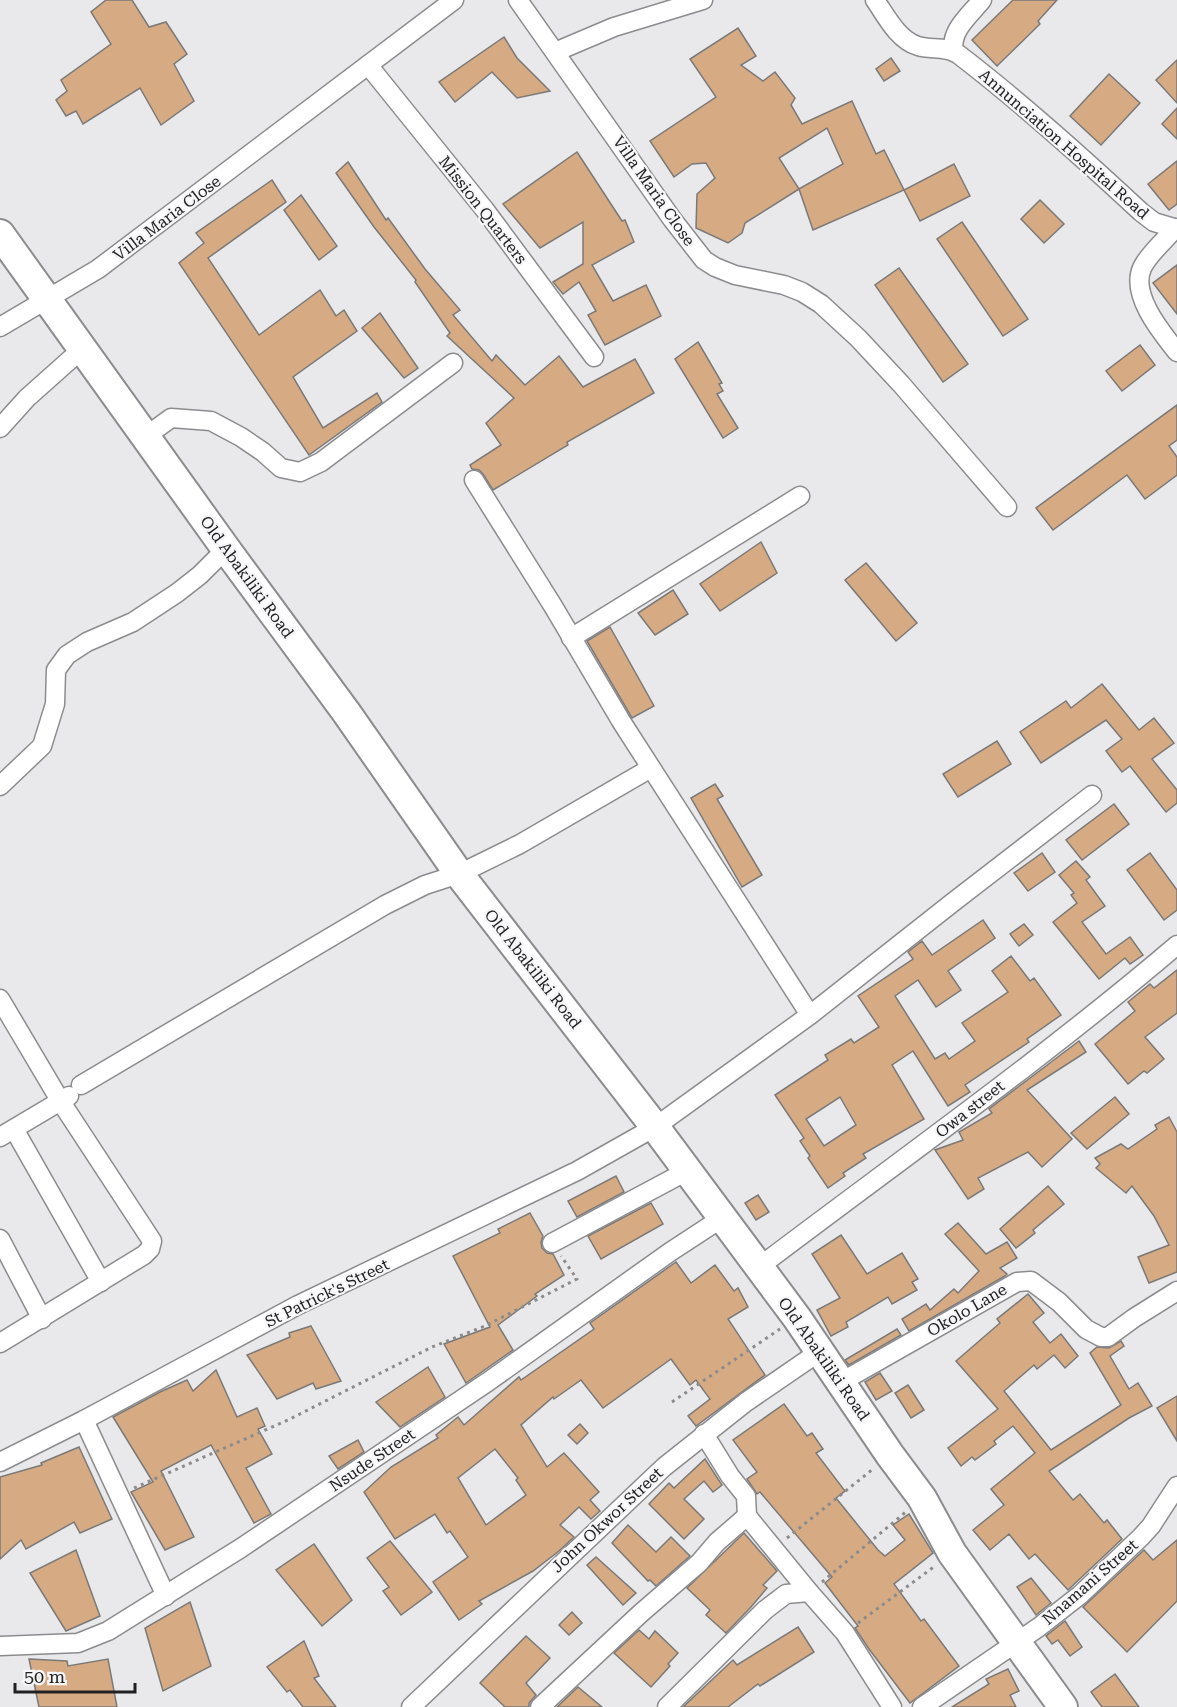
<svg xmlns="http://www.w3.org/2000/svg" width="1177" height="1707" font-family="'Roboto Serif',serif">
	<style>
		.building { fill: #d6ab84; stroke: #7b7978; stroke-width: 1.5; fill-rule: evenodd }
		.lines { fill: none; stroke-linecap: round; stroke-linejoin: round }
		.minor-casing { stroke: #8c8c8e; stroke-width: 21 }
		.primary-casing { stroke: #8c8c8e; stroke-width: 32 }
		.path { stroke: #8b8b8c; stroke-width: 3; stroke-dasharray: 3 4.5; stroke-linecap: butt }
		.minor { stroke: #fff; stroke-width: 18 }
		.primary { stroke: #fff; stroke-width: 28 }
		.labels { text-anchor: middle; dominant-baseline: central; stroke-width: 4.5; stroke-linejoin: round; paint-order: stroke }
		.street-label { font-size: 16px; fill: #212122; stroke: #f6f6f8 }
	</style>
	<rect width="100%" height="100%" fill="#e9e9eb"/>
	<g class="building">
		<path d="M106,0H132L149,27L166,22L187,54L174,64L194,101L161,125L140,88L83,124L76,111L66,116L56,100L67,91L61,80L111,44L91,12Z"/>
		<path d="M1013,0H1057L1038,21L1040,24L997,66L972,40Z"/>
		<path d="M738,28L756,56L741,65L763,81L775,72L795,98L791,105L802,124L852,101L876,154L884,150L904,190L813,230L799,189L745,223L742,233L728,243L696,228L697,194L715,178L706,163L692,164L674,177L650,141L716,97L690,59ZM827,128L843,164L799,189L779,158Z"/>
		<path d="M504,37L517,58L550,91L517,98L492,72L455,102L439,82Z"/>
		<path d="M891,58L900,71L884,81L876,69Z"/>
		<path d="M1177,60V103L1156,80Z"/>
		<path d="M1109,74L1140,103L1101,145L1070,116Z"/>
		<path d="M1177,108V139L1162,124Z"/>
		<path d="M577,152L622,221L625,220L634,242L592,265L613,301L646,285L661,316L605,345L588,315L596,311L579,282L563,294L553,282L583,264V222L540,248L503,204Z"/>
		<path d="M1177,161V204L1169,210L1148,184Z"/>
		<path d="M348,162L386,220L388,218L425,269L460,310L453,315L492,361L496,355L525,385L559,356L583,387L635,359L654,393L567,442L568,445L493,490L483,474L479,470L472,469L470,465L501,445L486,423L514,398L447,336L450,333L415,282L416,280L374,227L336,173Z"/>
		<path d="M954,164L970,196L920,221L904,190Z"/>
		<path d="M272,180L286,202L208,258L259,335L320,290L336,316L344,310L357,331L293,377L323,428L377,393L382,402L309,455L179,263L204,243L196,233Z"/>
		<path d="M301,195L337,246L319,260L284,210Z"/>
		<path d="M1040,200L1064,224L1044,243L1021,219Z"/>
		<path d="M962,222L1028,319L1003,336L937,239Z"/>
		<path d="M1177,265V314L1153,283Z"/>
		<path d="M899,268L968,364L943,382L875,285Z"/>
		<path d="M380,313L418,368L404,378L362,328Z"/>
		<path d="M698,342L722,383L719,384L723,391L717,394L738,428L723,438L675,359Z"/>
		<path d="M1140,345L1155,365L1122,391L1106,371Z"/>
		<path d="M1177,405V440L1169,446L1177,457V475L1145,499L1127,475L1053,530L1036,508Z"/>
		<path d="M761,542L777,573L720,611L700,584Z"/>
		<path d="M866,563L917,623L896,641L845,580Z"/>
		<path d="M673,590L688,614L655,635L638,613Z"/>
		<path d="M610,627L654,706L632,718L587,641Z"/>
		<path d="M1102,684L1139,730L1154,718L1174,743L1152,759L1177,790V803L1166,812L1130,766L1122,772L1106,751L1122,739L1106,720L1041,763L1020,732L1066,701L1071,708Z"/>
		<path d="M997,741L1011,764L958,797L943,774Z"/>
		<path d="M715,784L723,796L717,799L762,875L742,887L691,798Z"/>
		<path d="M1114,804L1129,824L1082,860L1066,840Z"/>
		<path d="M1042,853L1055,872L1028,891L1014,873Z"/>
		<path d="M1150,853L1177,890V910L1164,920L1127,870Z"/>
		<path d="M1076,861L1090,877L1086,880L1105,906L1082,922L1106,954L1130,937L1143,955L1130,964L1125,958L1099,979L1053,922L1077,903L1071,895L1074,893L1059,875Z"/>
		<path d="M983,920L995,938L948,971L961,990L936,1007L918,980L895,996L935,1059L945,1053L949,1059L975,1041L962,1023L1008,992L992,971L1011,956L1030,981L1034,978L1061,1015L1027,1039L1029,1042L965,1085L970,1092L948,1106L913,1051L892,1065L924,1119L863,1154L866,1158L843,1173L845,1176L828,1188L808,1158L810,1156L800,1141L804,1138L775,1095L828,1060L825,1055L851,1039L854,1043L879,1027L858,996L913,959L908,952L922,941L932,955ZM840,1097L856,1125L824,1146L806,1119Z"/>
		<path d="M1024,924L1033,935L1019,946L1010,934Z"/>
		<path d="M1177,970V1013L1145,1037L1164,1059L1147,1073L1144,1071L1128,1084L1095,1044L1135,1011L1128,1002L1150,984L1154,988Z"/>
		<path d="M1079,1041L1086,1052L1027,1090L1072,1139L1042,1167L1028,1152L978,1178L984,1189L968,1199L935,1150L963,1140L959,1132L992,1113L989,1109Z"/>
		<path d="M1115,1097L1129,1114L1087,1149L1071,1133Z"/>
		<path d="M1169,1117L1177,1132V1272L1149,1283L1138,1257L1169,1245L1154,1216L1132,1186L1126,1193L1096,1168L1100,1164L1095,1158L1121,1144L1128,1149L1157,1129L1155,1125Z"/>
		<path d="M616,1176L624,1192L577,1217L568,1201Z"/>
		<path d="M1048,1186L1064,1204L1033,1230L1035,1233L1016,1248L1000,1229Z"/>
		<path d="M758,1195L769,1212L756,1220L745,1203Z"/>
		<path d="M651,1203L663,1224L601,1259L588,1236Z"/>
		<path d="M530,1213L543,1236L541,1242L542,1248L547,1253L553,1254L564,1275L535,1294L537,1296L498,1325L513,1350L466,1383L444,1344L490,1327L453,1256L500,1233L498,1229Z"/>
		<path d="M958,1223L986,1254L1007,1242L1017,1258L1000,1268L1007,1274L1005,1276L909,1331L902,1319L926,1304L930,1310L954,1289L958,1293L979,1271L945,1234Z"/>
		<path d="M841,1235L867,1274L902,1253L918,1279L912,1282L917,1290L892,1304L888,1297L846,1322L848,1327L831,1336L817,1310L840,1298L812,1254Z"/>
		<path d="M676,1262L691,1283L715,1265L734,1291L738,1288L748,1307L728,1319L765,1375L696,1426L688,1416L710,1399L696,1380L690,1385L671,1359L603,1408L581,1380L554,1399L553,1397L521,1425L547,1467L564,1453L599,1492L590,1500L600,1511L591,1519L579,1507L560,1525L574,1537L559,1551L533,1571L479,1601L482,1604L459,1620L433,1582L468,1557L450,1531L447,1533L435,1514L395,1539L364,1492L391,1467L438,1438L436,1435L458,1417L464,1425L519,1377L521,1380L594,1329L590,1323ZM495,1449L518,1478L516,1480L526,1495L486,1525L458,1478Z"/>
		<path d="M1028,1294L1044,1313L1033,1322L1050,1343L1061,1334L1078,1356L1065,1368L1054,1355L1037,1369L1034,1365L1004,1391L1051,1450L1121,1405L1090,1353L1097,1347L1109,1348L1121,1341L1124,1346L1110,1356L1129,1389L1138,1383L1152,1406L1129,1418L1049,1471L1073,1500L1080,1494L1104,1523L1107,1520L1122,1539L1068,1590L1035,1554L1029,1559L1009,1534L990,1550L973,1530L1004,1505L991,1489L1035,1453L1013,1426L994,1441L996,1444L975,1460L972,1457L961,1466L948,1448L998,1409L956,1361L1000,1323L997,1319Z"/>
		<path d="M311,1326L341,1381L316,1389L313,1383L277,1399L247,1355L290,1337L289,1333Z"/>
		<path d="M897,1329L901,1335L849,1365L845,1360Z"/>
		<path d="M428,1367L445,1397L400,1427L376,1402Z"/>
		<path d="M216,1370L237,1417L257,1408L265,1426L258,1429L272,1454L246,1468L271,1514L254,1523L211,1445L161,1471L194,1537L165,1550L131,1492L153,1482L113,1417L160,1392L187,1380L193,1391Z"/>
		<path d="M880,1373L892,1391L876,1400L865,1382Z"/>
		<path d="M908,1385L924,1410L911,1418L895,1393Z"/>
		<path d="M1177,1396V1441L1157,1408Z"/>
		<path d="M784,1404L807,1436L812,1433L823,1449L816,1453L845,1491L836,1498L878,1550L885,1556L905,1540L893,1525L909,1514L933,1553L894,1584L921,1621L924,1619L959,1666L910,1703L869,1649L855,1628L858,1626L825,1583L832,1577L760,1492L757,1494L747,1479L757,1472L733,1440Z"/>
		<path d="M580,1424L588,1433L577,1444L568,1435Z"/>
		<path d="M358,1440L364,1452L338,1469L329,1456Z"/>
		<path d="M79,1447L112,1519L80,1533L74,1522L26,1549L21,1540L0,1559V1477L42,1465L41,1463Z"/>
		<path d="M705,1459L722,1485L713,1492L704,1481L684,1499L704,1519L684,1539L649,1504L669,1483L674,1488Z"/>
		<path d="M628,1525L656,1552L671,1537L690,1556L656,1586L650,1580L648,1581L612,1543Z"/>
		<path d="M744,1533L777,1571L763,1585L767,1588L751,1607L726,1633L706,1615L710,1610L687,1588Z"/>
		<path d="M1177,1540V1601L1127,1652L1083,1607L1144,1550L1153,1560Z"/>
		<path d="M390,1541L432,1592L401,1615L383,1591L389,1587L367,1558Z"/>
		<path d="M314,1544L352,1600L322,1626L276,1570Z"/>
		<path d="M76,1550L100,1616L66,1631L30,1573Z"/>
		<path d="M596,1557L636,1593L623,1605L587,1565Z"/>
		<path d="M1031,1578L1051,1603L1036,1615L1017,1587Z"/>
		<path d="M190,1602L211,1666L163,1691L145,1628Z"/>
		<path d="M572,1612L582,1623L569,1635L559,1625Z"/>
		<path d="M1065,1621L1082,1647L1070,1656L1058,1640L1052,1644L1046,1636Z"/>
		<path d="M798,1627L814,1652L760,1686L758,1684L728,1707H683L733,1660L737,1665Z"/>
		<path d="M639,1630L649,1639L655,1631L678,1653L668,1664L670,1666L651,1687L614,1653Z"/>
		<path d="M526,1636L550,1658L526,1683L536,1695L529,1703V1707H505L480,1683Z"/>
		<path d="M304,1641L319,1676L314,1678L336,1707H303L290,1690L287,1692L267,1667Z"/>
		<path d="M29,1659L67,1661L68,1666L108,1659L117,1707H39Z"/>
		<path d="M1008,1669L1019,1691L1010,1695L1016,1707H952L989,1684L986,1679Z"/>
		<path d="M1115,1674L1139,1707H1102L1091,1692Z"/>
		<path d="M578,1687L602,1707H557Z"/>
	</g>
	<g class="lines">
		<defs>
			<g id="minor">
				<path d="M518,0L672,219L704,260L715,267L735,275L784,285L802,292L821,304L858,338L901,384L1007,507"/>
				<path d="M875,0C886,16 898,40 918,46C930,50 947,46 958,54C1022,103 1082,157 1141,212L1154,222L1177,229"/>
				<path d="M555,52L614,27L703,0"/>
				<path d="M954,52C949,31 970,15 982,0"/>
				<path d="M368,65L485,210L594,357"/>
				<path d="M1175,228C1165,241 1149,253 1142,268C1130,295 1162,333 1177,352"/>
				<path d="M0,327L98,269L454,0"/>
				<path d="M0,428L27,398L82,349"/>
				<path d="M145,437L171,418L211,421L241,437L263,452L281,468L300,472L321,462L453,363"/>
				<path d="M474,480L553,606L621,721L810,1015"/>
				<path d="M571,638L800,496"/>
				<path d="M0,786L42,746L55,704L56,670L67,655L87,642L133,622L177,593L200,575L226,549"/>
				<path d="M0,999L61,1102L152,1241L150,1249L144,1255L0,1343"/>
				<path d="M81,1085L385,905L425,885L459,874L520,844L651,768"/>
				<path d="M14,1129L101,1282"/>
				<path d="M0,1137L69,1096"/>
				<path d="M0,1239L42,1319"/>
				<path d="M552,1243L687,1171"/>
				<path d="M759,1267C899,1161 1043,1059 1177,945"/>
				<path d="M841,1382L1017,1282L1031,1281L1059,1302L1086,1329L1101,1337H1108L1134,1318L1177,1291"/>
				<path d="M84,1420L166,1596"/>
				<path d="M704,1434L730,1476L746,1496L747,1516L809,1592"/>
				<path d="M0,1462L84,1420L298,1305L577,1171L655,1127L810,1015L952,903L1092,795"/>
				<path d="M0,1646L78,1643L108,1631L241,1548L489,1381L670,1252L722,1218"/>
				<path d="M411,1707L664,1467L746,1402L819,1352"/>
				<path d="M540,1707L641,1613L699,1563L717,1542L747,1516"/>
				<path d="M667,1707L765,1610L786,1594L809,1592L845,1633L892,1707"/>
				<path d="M922,1707L1039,1627L1080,1595L1141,1537L1151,1526L1177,1486"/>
			</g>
			<path id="primary" d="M0,234L226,549L346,712L459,874L655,1127L797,1318L890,1455L922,1498L952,1553L1063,1707"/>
		</defs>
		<use href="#minor" class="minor-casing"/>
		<use href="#primary" class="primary-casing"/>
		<g class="path">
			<path d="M672,1402L780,1329"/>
			<path d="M134,1488L288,1420L432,1347L485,1326L577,1279L561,1256"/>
			<path d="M787,1538L873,1469"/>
			<path d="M822,1582L907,1511"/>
			<path d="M858,1623L935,1566"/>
		</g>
		<use href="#minor" class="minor"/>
		<use href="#primary" class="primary"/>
	</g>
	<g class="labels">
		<g class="street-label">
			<text transform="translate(1064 144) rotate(41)">Annunciation Hospital Road</text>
			<text transform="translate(654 191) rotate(55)">Villa Maria Close</text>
			<text transform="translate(483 210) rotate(52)">Mission Quarters</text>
			<text transform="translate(167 218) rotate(-37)">Villa Maria Close</text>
			<text transform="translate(247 577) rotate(54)">Old Abakiliki Road</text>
			<text transform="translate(533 969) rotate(52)">Old Abakiliki Road</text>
			<text transform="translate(970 1109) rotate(-38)">Owa street</text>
			<text transform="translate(327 1293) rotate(-26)">St Patrick's Street</text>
			<text transform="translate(967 1310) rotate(-30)">Okolo Lane</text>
			<text transform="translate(824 1359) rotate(55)">Old Abakiliki Road</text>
			<text transform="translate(372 1460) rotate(-34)">Nsude Street</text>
			<text transform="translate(607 1520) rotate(-43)">John Okwor Street</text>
			<text transform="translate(1090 1582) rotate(-41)">Nnamani Street</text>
		</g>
	</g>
	<path d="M15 1683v9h120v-9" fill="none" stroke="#212122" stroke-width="3"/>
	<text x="24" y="1683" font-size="18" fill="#212122" stroke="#f6f6f8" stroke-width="4.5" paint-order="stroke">50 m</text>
</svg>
